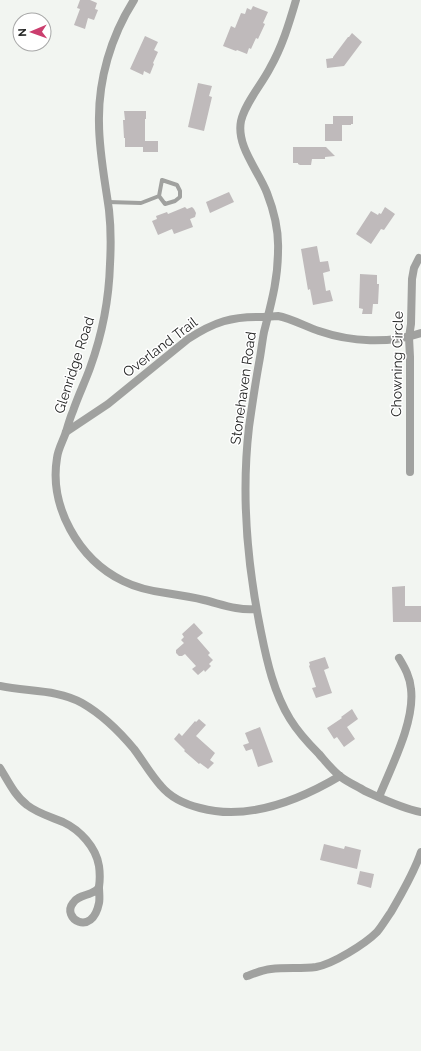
<svg xmlns="http://www.w3.org/2000/svg" width="421" height="1051" font-family="Raleway,sans-serif">
	<style>
		.building { fill: #bfbabb }
		.lines { fill: none; stroke-linecap: round; stroke-linejoin: round }
		.lane { stroke: #a0a19f; stroke-width: 4 }
		.street { stroke: #a0a19f; stroke-width: 8 }
		.labels { text-anchor: middle; dominant-baseline: central; stroke-width: 3; stroke-linejoin: round; paint-order: stroke }
		.street-label { font-size: 14px; fill: #222322; stroke: #fff }
	</style>
	<rect width="100%" height="100%" fill="#f2f5f1"/>
	<g class="building">
		<path d="M80,0H90L97,3L95,9L98,10L94,20L88,18L85,29L74,25L80,9L77,8Z"/>
		<path d="M253,6L268,12L263,23L265,24L258,39L256,38L251,49L249,48L247,54L237,50L236,51L223,46L231,26L235,28L241,13L245,14L247,8L251,10Z"/>
		<path d="M352,33L362,42L344,66L327,68L326,59L333,58V57L348,37H349Z"/>
		<path d="M145,36L158,42L154,50L158,52L153,63L154,64L150,74L144,71L143,75L130,69Z"/>
		<path d="M198,83L212,86L209,96L212,97L204,131L188,127Z"/>
		<path d="M124,111H146V119H145V141H158V152H143V147H125V138H124L123,120H125Z"/>
		<path d="M333,116H353V124H351V125H342V141H325V124H333Z"/>
		<path d="M293,147H326L335,156L325,157V159H312L311,165H300L298,164V163H293Z"/>
		<path d="M229,192L234,202L210,213L206,202Z"/>
		<path d="M185,207L187,209L192,207L194,209L196,213L195,217L190,219L193,227L174,234L172,229L158,235L152,221L157,219L156,216L167,212L168,214Z"/>
		<path d="M385,207L395,214L384,230L381,229L371,244L356,234L371,211L378,215L379,213L381,214Z"/>
		<path d="M317,246L320,262L328,261L330,271L323,273L326,291L330,290L333,301L313,305L310,289L308,290L301,249Z"/>
		<path d="M360,274L377,275V284H379L378,304H373L372,314H362L363,309L359,308Z"/>
		<path d="M405,586V606H421V622H393L392,587Z"/>
		<path d="M194,623L203,633L197,638L210,653L208,655L213,660L209,664L211,666L205,672L204,670L198,675L192,669L196,666L185,654L182,656H179L176,653V650L184,643L181,640L184,637L182,634Z"/>
		<path d="M325,657L329,668L324,670L332,693L316,698L312,688L316,687L309,666L310,665L309,662Z"/>
		<path d="M352,709L358,719L347,727L355,739L344,747L337,737L334,739L327,728L342,718L341,717Z"/>
		<path d="M199,719L206,725L196,736L215,753L210,760L214,763L208,769L200,763L199,764L184,751L185,750L174,739L179,733L182,736L195,721L196,722Z"/>
		<path d="M260,727L273,762L258,767L252,749L246,751L243,745L249,743L245,733Z"/>
		<path d="M324,844L344,849L345,846L361,850L357,869L320,860Z"/>
		<path d="M360,871L374,874L371,888L357,884Z"/>
	</g>
	<g class="lines">
		<path class="lane" d="M108,202L141,203L159,196L165,204L175,201L180,197V191L177,185L162,180L159,196"/>
		<g class="street">
			<path d="M134,0C111,36 98,80 99,123C99,152 105,181 109,210C111,228 111,246 110,264C109,299 102,335 90,368C85,382 78,396 73,411C70,418 68,425 66,432C63,441 58,449 57,458C49,506 78,559 123,581C137,588 151,591 166,593C179,595 192,597 204,600C221,604 238,611 256,609"/>
			<path d="M296,0C289,24 282,47 270,68C262,84 245,103 241,121C236,146 258,170 267,193C274,211 279,231 278,251C278,280 271,304 264,332C262,342 261,353 259,363C255,385 252,406 249,427C241,496 247,564 261,632C267,662 274,693 290,719C298,732 308,743 319,754C326,762 333,771 341,777C349,783 357,786 365,791C383,799 401,808 421,812"/>
			<path d="M66,432L108,404L188,339C214,322 232,316 263,317C268,317 273,316 278,316C290,318 307,327 319,331C351,342 389,344 421,333"/>
			<path d="M410,472V357L409,337L411,324L412,279L414,268L419,258"/>
			<path d="M0,686C27,692 57,689 82,703C103,715 119,731 134,749C143,761 151,775 161,786C171,798 184,804 200,808C248,821 298,801 340,776"/>
			<path d="M0,768C8,781 15,796 27,805C37,813 51,817 63,822C80,830 96,847 99,866C100,873 100,880 99,887"/>
			<path d="M379,797C391,767 415,722 411,689C410,677 405,668 399,658"/>
			<path d="M99,887C99,892 100,898 99,903C92,938 61,918 73,903C78,895 88,896 95,891C97,890 98,889 99,887Z"/>
			<path d="M247,976C255,973 262,970 271,969C286,967 301,969 316,967C333,964 365,944 377,932C382,926 386,919 391,912C402,893 414,873 421,852"/>
		</g>
	</g>
	<g class="labels">
		<g class="street-label">
			<text transform="translate(160 347) rotate(-37)">Overland Trail</text>
			<text transform="translate(397 364) rotate(-89)">Chowning Circle</text>
			<text transform="translate(74 365) rotate(-72)">Glenridge Road</text>
			<text transform="translate(243 388) rotate(-82)">Stonehaven Road</text>
		</g>
	</g>
	<g transform="translate(32 32) rotate(268)"><circle r="19" fill="#ffffff" stroke="#a7a7a7"/>
	<path d="M0-3L7 15L0 10L-7 15Z" fill="#cb3e6e"/>
	<text y="-6" font-size="11" font-weight="bold" text-anchor="middle" fill="#222322">N</text>
	</g>
</svg>
